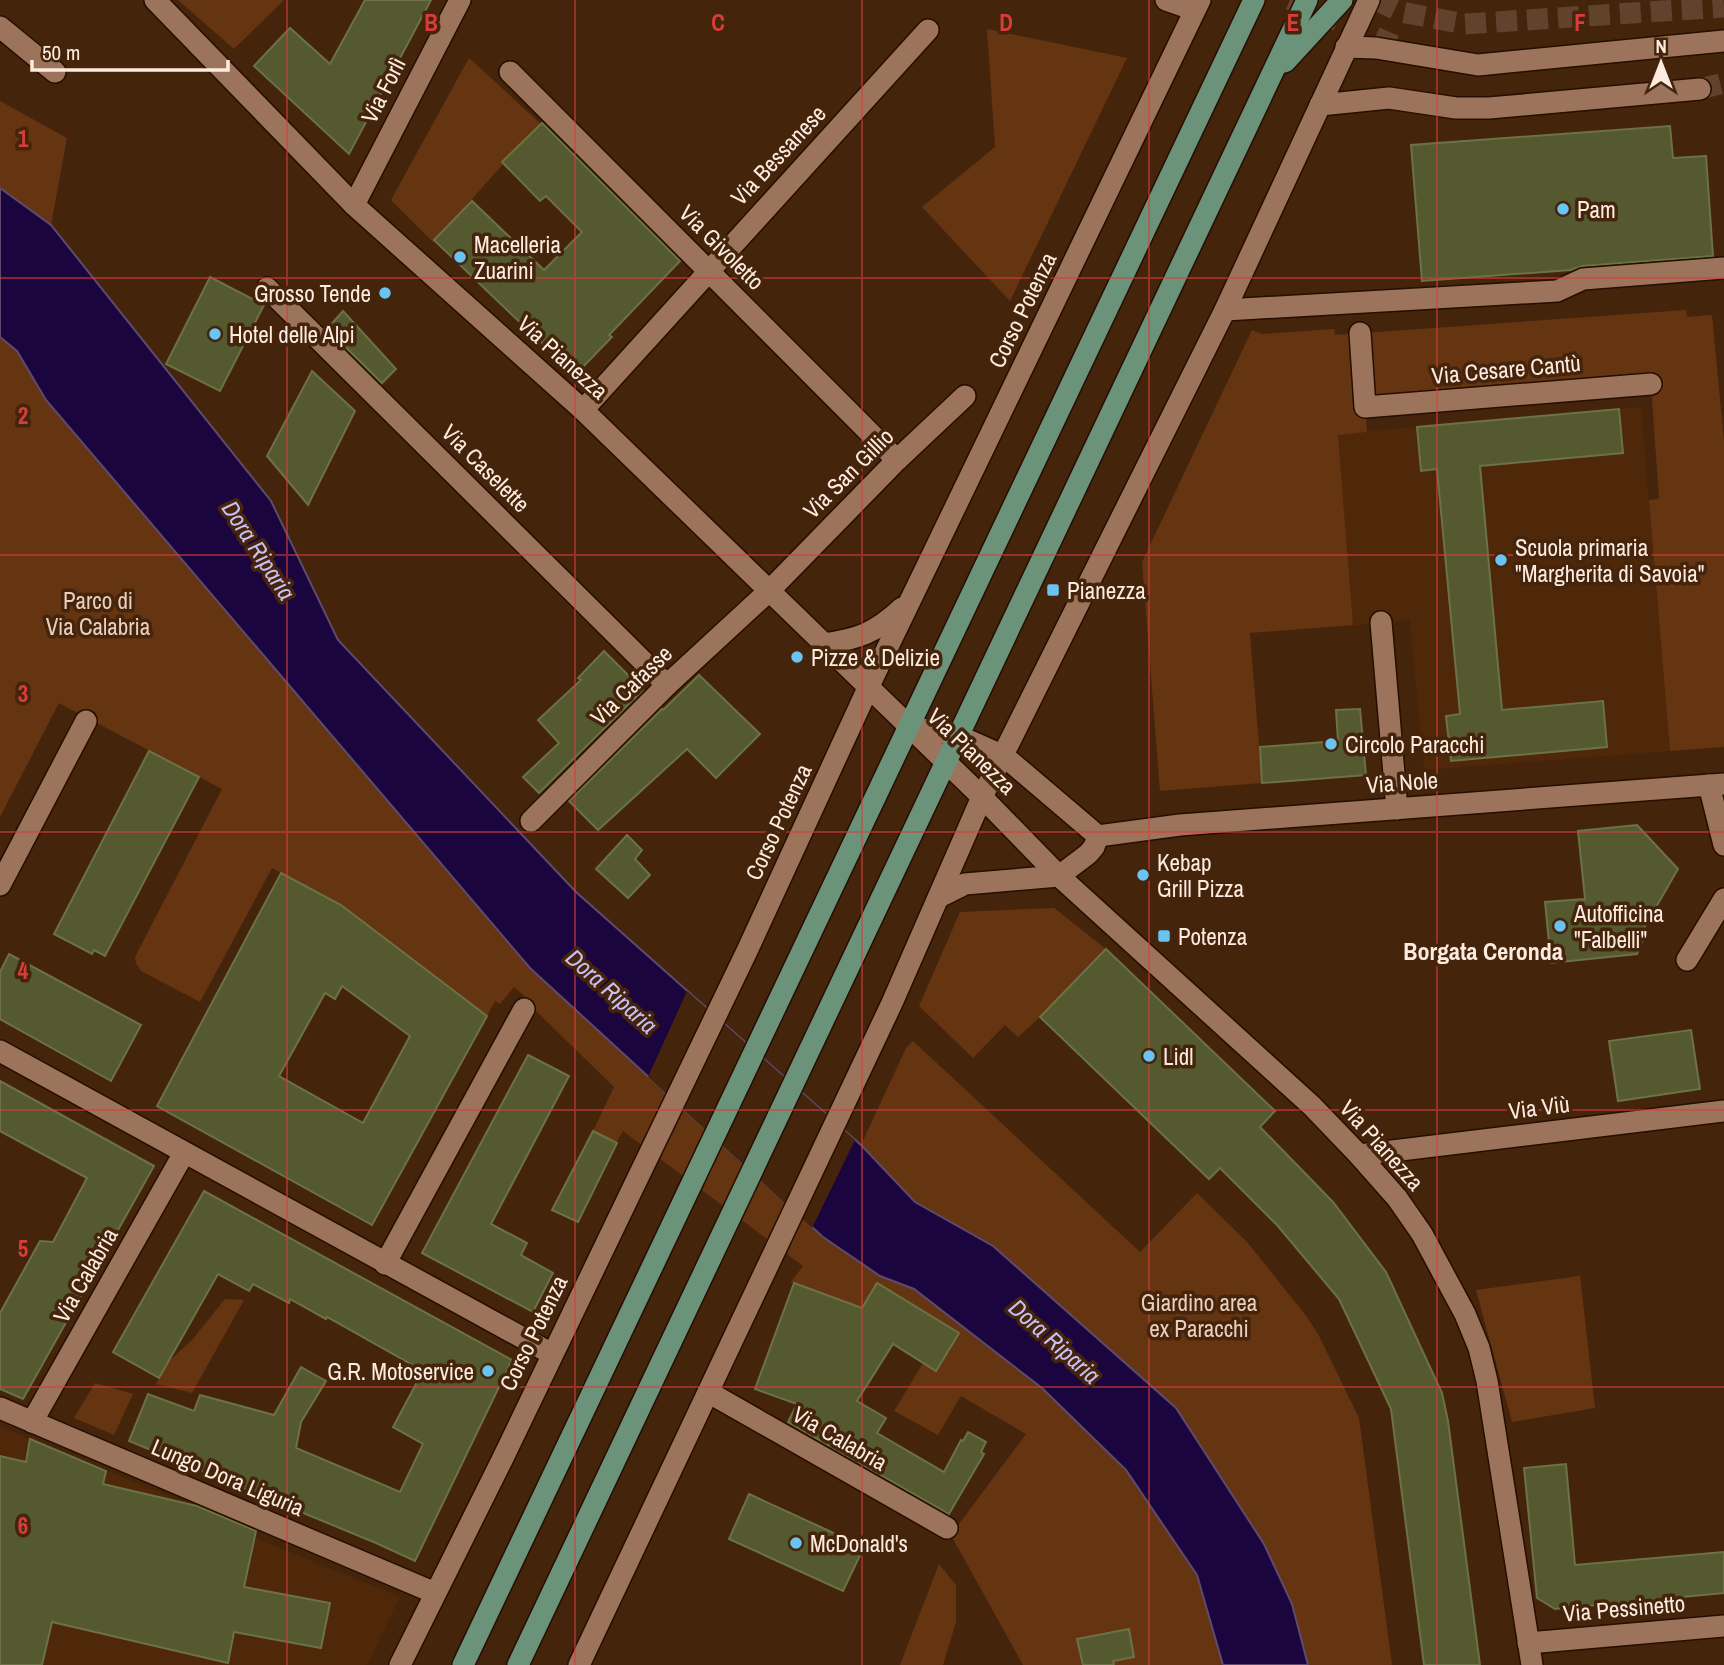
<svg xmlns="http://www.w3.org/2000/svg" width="1724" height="1665" font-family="'Archivo Narrow',sans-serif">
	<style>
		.built { fill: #4f280a }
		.green { fill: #653512 }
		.water { fill: #1b053f; stroke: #5f4a6f; stroke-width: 2 }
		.pier { fill: #45240c }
		.building { fill: #55592f; stroke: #6c7146; stroke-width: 2; fill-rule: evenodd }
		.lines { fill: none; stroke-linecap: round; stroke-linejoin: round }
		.secondary-tunnel { stroke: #61422c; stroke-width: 21; stroke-dasharray: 21 10; stroke-linecap: butt }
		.street-casing { stroke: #260e00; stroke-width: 24 }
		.secondary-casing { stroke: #260e00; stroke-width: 24 }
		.primary-casing { stroke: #260e00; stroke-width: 24 }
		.street { stroke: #9c745b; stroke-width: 21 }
		.secondary { stroke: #9c745b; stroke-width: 21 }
		.primary { stroke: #6a937a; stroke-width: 21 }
		.grid { fill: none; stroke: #da3c3a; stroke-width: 2; stroke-opacity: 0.55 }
		.poi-dot { fill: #6ac3f1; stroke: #45240c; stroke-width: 2.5 }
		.labels { text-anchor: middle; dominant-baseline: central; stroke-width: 7; stroke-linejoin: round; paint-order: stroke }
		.street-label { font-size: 23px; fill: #fdebe0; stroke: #45240c }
		.poi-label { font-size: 23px; fill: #fdebe0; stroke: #45240c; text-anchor: start }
		.park-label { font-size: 23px; fill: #ebcfbe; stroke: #45240c }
		.water-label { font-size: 24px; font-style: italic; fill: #c9bff7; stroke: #45240c }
		.neighbourhood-label { font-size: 24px; font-weight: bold; fill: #fdebe0; stroke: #45240c }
		.grid-label { font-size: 23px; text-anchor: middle; font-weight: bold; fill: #da3c3a; stroke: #45240c; stroke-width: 7; stroke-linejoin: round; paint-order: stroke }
	</style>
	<rect width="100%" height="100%" fill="#45240c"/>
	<g class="built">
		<path d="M1641,407L1670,751L1424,770L1410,620L1353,625L1338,434Z"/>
		<path d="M0,1426L256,1533L255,1538L400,1597L367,1665H0Z"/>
	</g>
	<g class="green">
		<path d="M178,0H284L234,49Z"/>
		<path d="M987,29L1127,58L1010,301L922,207L995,147Z"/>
		<path d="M469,58L541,124C503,162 470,203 433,242L391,200Z"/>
		<path d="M0,101L67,138L51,225L0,188Z"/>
		<path d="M1686,310L1687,317L1712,315L1724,441V747L1670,751L1649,500L1659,499L1651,384L1365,407L1367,432L1338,435L1353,625L1250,633L1262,783L1160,791L1142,562L1252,330L1262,334L1334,329L1335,335Z"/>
		<path d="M0,337L17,351L46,400L530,968L823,1237L880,1276L914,1289L1042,1388L1126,1470L1197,1575L1223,1665H1114L1113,1661L1134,1657L1128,1629L1078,1639L1083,1665H1023L952,1537L959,1524L1026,1434L961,1396L938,1435L894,1411L923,1363L937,1370L959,1333L877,1283L852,1323L829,1296L791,1282L803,1266L623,1131L616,1143L593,1131L614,1087L533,1008L527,998L514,987L500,1004L495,1001L487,1016L341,905L272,868L200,1002L141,971L136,963L135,957L222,789L59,703L0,817Z"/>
		<path d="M1054,908L1106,949L1040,1017L1018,1037L1005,1025L973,1058L919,1006L960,912Z"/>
		<path d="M913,1041L1140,1252L1197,1193L1248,1243L1307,1317L1319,1336L1359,1418L1392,1665H1308L1292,1604L993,1246L915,1202L861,1145L906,1048Z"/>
		<path d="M1580,1276L1595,1408L1512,1422L1476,1290Z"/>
		<path d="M225,1299L244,1300L192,1393L156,1384L168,1362L192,1340Z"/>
		<path d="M95,1383L133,1394L114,1435L74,1418Z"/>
		<path d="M939,1564L956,1585V1622L943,1665H900Z"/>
	</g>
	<path class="water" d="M0,188L51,225L271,501L338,640L576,892L861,1145L915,1202L993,1246L1176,1408L1264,1544L1292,1604L1308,1665H1223L1197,1575L1126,1470L1042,1388L914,1289L880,1276L823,1237L530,968L46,400L17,351L0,337Z"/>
	<path class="pier" d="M687,991L855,1140L812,1228L648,1077Z"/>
	<g class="building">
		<path d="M365,0H431L349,154L254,66L290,28L330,64Z"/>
		<path d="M542,123L680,261L609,335L612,337L575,375L434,240L472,201L544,270L582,232L546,196L540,201L502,162Z"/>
		<path d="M1670,126L1673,158L1706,156L1713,256L1582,266L1571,270L1422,281L1411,145Z"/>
		<path d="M210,277L264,305L220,391L166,364Z"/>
		<path d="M343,311L396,369L382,383L327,329Z"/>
		<path d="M312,371L355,411L308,505L267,456Z"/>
		<path d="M1619,409L1623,453L1480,466L1502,710L1603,701L1607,747L1451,761L1446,716L1460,714L1437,469L1421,471L1417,427Z"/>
		<path d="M604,651L643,690L539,793L523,777L559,743L538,720L581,680L578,678Z"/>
		<path d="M699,675L760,734L716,778L687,749L598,830L569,801L662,709L663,710Z"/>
		<path d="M1360,709L1366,775L1262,783L1260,747L1338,741L1336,710Z"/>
		<path d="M149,751L199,777L105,956L94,950L92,954L54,934Z"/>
		<path d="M1637,825L1678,869L1640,935L1644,937L1637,954L1551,963L1545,902L1585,899L1578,831Z"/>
		<path d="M627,835L642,850L635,859L650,875L628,898L596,869Z"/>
		<path d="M281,873L341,905L487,1016L372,1225L157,1106ZM342,986L410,1036L363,1123L279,1076L325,993L335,999Z"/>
		<path d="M1106,949L1275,1111L1260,1127L1333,1202L1386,1272L1442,1393L1448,1421L1480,1665H1424L1391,1409L1339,1299L1277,1225L1220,1168L1209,1179L1040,1017Z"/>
		<path d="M9,954L141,1025L111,1081L0,1019V972Z"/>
		<path d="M1691,1030L1700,1089L1618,1101L1609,1041Z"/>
		<path d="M528,1055L569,1076L491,1224L527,1243L521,1255L553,1273L533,1312L422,1253Z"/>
		<path d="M0,1081L154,1166L23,1399L0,1389V1313L40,1241L53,1242L87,1178L0,1131Z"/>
		<path d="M593,1131L617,1143L578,1222L552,1210Z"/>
		<path d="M204,1191L512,1360L415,1561L376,1543L129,1441L148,1394L194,1411L200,1395L274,1415L301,1367L326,1381L301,1422L296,1448L400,1492L423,1444L393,1427L423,1371L327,1317L326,1319L290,1299L289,1303L253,1284L249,1291L218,1274L159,1378L113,1352Z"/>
		<path d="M794,1283L862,1308L877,1283L959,1333L936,1371L893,1344L857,1401L886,1418L877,1433L944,1472L961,1440L963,1441L968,1432L986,1442L981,1452L984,1454L949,1514L788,1422L797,1404L755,1389Z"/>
		<path d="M30,1439L106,1471L103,1484L197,1506L256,1531L244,1587L330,1603L321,1648L234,1632L228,1663L52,1622L42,1665H0V1456L26,1462Z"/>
		<path d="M1566,1464L1575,1565L1724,1552V1593L1555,1609L1537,1598L1524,1468Z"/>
		<path d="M749,1494L864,1547L843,1591L729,1539Z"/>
		<path d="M1129,1629L1134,1657L1113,1661L1114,1665H1083L1077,1639Z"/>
	</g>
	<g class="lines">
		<g class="secondary-tunnel">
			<path d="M1290,0L1400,48"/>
			<path d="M1376,0L1401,12L1465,24L1724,7"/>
			<path d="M1700,89L1724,83"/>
		</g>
		<defs>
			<g id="street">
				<path d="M0,27L55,72"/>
				<path d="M1346,47L1376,48L1478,65L1724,41"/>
				<path d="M510,72L897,460"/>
				<path d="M354,205L460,0"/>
				<path d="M267,288L667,685"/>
				<path d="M1225,310L1557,291L1583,279L1724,268"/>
				<path d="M1360,333L1365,407L1651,384"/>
				<path d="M583,410L928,30"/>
				<path d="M1381,622L1397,809"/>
				<path d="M911,727L959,736L1004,756L1098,836"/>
				<path d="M1709,785L1724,845"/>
				<path d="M531,821L667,685L770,590L897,460L965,396"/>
				<path d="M1098,836L1180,825L1724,784"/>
				<path d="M0,885L86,721"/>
				<path d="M939,897L965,884L1059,876L1088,854L1094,847L1098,836"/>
				<path d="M1687,960L1724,899"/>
				<path d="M0,1051L552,1354"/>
				<path d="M1359,1155L1724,1111"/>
				<path d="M385,1264L524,1009"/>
				<path d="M708,1392L947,1528"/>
				<path d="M0,1408L435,1593"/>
				<path d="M32,1422L184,1153"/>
				<path d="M1528,1643L1724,1626"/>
				<path d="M400,1665L502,1460L747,951L869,686"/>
				<path d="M579,1665L892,1003L982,797"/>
			</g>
			<g id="secondary">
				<path d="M155,0L354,205L583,410L982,797L1059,876L1312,1106L1359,1155L1397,1198L1422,1234L1465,1314L1479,1348L1487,1381L1532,1665"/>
				<path d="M1166,0L1195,10"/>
				<path d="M1320,105L1389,98L1456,108H1489L1700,89"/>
				<path d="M823,644C859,639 875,633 902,608"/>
				<path d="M869,686L1200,0"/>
				<path d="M982,797L1225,310L1369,0"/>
			</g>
			<g id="primary">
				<path d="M1285,62L1342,0"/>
				<path d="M463,1665L1254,0"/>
				<path d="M518,1665L1307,0"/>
			</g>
		</defs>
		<use href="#street" class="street-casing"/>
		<use href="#secondary" class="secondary-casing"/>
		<use href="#primary" class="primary-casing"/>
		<use href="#street" class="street"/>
		<use href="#secondary" class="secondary"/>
		<use href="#primary" class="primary"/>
	</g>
	<path class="grid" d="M287,0V1665M575,0V1665M862,0V1665M1149,0V1665M1437,0V1665M0,278H1724M0,555H1724M0,832H1724M0,1110H1724M0,1387H1724"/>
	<g class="poi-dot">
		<circle cx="1563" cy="209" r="7"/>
		<circle cx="460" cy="257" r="7"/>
		<circle cx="385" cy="293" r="7"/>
		<circle cx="215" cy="334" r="7"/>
		<circle cx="1501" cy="560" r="7"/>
		<rect x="1046" y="583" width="14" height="14" rx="3.5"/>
		<circle cx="797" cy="657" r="7"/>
		<circle cx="1331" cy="744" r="7"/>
		<circle cx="1143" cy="875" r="7"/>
		<circle cx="1560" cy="926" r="7"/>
		<rect x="1157" y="929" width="14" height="14" rx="3.5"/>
		<circle cx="1149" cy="1056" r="7"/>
		<circle cx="488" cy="1371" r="7"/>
		<circle cx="796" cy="1543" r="7"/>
	</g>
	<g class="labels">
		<g class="street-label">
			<text transform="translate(383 90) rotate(-63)">Via Forlì</text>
			<text transform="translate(778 155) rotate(-47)">Via Bessanese</text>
			<text transform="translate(722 247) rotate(45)">Via Givoletto</text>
			<text transform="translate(1022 310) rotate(-64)">Corso Potenza</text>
			<text transform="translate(563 357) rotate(42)">Via Pianezza</text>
			<text transform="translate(1506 369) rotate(-5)">Via Cesare Cantù</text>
			<text transform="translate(486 468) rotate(45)">Via Caselette</text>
			<text transform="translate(848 473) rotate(-45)">Via San Gillio</text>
			<text transform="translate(631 685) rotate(-44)">Via Cafasse</text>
			<text transform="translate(972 751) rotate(44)">Via Pianezza</text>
			<text transform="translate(1402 782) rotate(-4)">Via Nole</text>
			<text transform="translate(778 822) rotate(-65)">Corso Potenza</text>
			<text transform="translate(1539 1107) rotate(-7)">Via Viù</text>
			<text transform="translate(1382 1145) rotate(48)">Via Pianezza</text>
			<text transform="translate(85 1275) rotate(-60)">Via Calabria</text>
			<text transform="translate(533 1333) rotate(-64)">Corso Potenza</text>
			<text transform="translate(840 1438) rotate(30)">Via Calabria</text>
			<text transform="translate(228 1477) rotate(23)">Lungo Dora Liguria</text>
			<text transform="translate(1624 1608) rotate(-5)">Via Pessinetto</text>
		</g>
		<g class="poi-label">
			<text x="1577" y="209">Pam</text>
			<text x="474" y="244">Macelleria<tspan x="474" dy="26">Zuarini</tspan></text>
			<text x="371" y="293" text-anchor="end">Grosso Tende</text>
			<text x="229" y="334">Hotel delle Alpi</text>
			<text x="1515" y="547">Scuola primaria<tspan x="1515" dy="26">"Margherita di Savoia"</tspan></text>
			<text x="1067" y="590">Pianezza</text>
			<text x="811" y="657">Pizze &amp; Delizie</text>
			<text x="1345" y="744">Circolo Paracchi</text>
			<text x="1157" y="862">Kebap<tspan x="1157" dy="26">Grill Pizza</tspan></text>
			<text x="1574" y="913">Autofficina<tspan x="1574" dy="26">"Falbelli"</tspan></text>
			<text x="1178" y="936">Potenza</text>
			<text x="1163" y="1056">Lidl</text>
			<text x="474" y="1371" text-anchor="end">G.R. Motoservice</text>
			<text x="810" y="1543">McDonald's</text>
		</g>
		<g class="park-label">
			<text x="98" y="600">Parco di<tspan x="98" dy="26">Via Calabria</tspan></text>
			<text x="1199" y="1302">Giardino area<tspan x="1199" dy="26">ex Paracchi</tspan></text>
		</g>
		<g class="water-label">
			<text transform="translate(259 550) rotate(57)">Dora Riparia</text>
			<text transform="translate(612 991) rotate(42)">Dora Riparia</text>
			<text transform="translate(1055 1341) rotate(42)">Dora Riparia</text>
		</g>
		<g class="neighbourhood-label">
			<text x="1483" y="951">Borgata Ceronda</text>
		</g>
	</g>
	<g class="grid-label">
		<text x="431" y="31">B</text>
		<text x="718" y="31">C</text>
		<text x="1006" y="31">D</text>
		<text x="1293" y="31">E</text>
		<text x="1580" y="31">F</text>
		<text x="23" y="147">1</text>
		<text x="23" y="424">2</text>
		<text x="23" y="702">3</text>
		<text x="23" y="979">4</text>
		<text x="23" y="1257">5</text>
		<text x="23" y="1534">6</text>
	</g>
	<g transform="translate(1661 63)" stroke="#45240c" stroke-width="5" paint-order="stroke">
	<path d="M0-5L12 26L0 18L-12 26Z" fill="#fdebe0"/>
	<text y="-10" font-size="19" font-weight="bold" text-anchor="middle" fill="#fdebe0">N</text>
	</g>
	<path d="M32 60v10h196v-10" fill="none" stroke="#fdebe0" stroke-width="3.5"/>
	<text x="42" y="60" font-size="21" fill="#fdebe0" stroke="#45240c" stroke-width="5" paint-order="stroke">50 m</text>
</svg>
